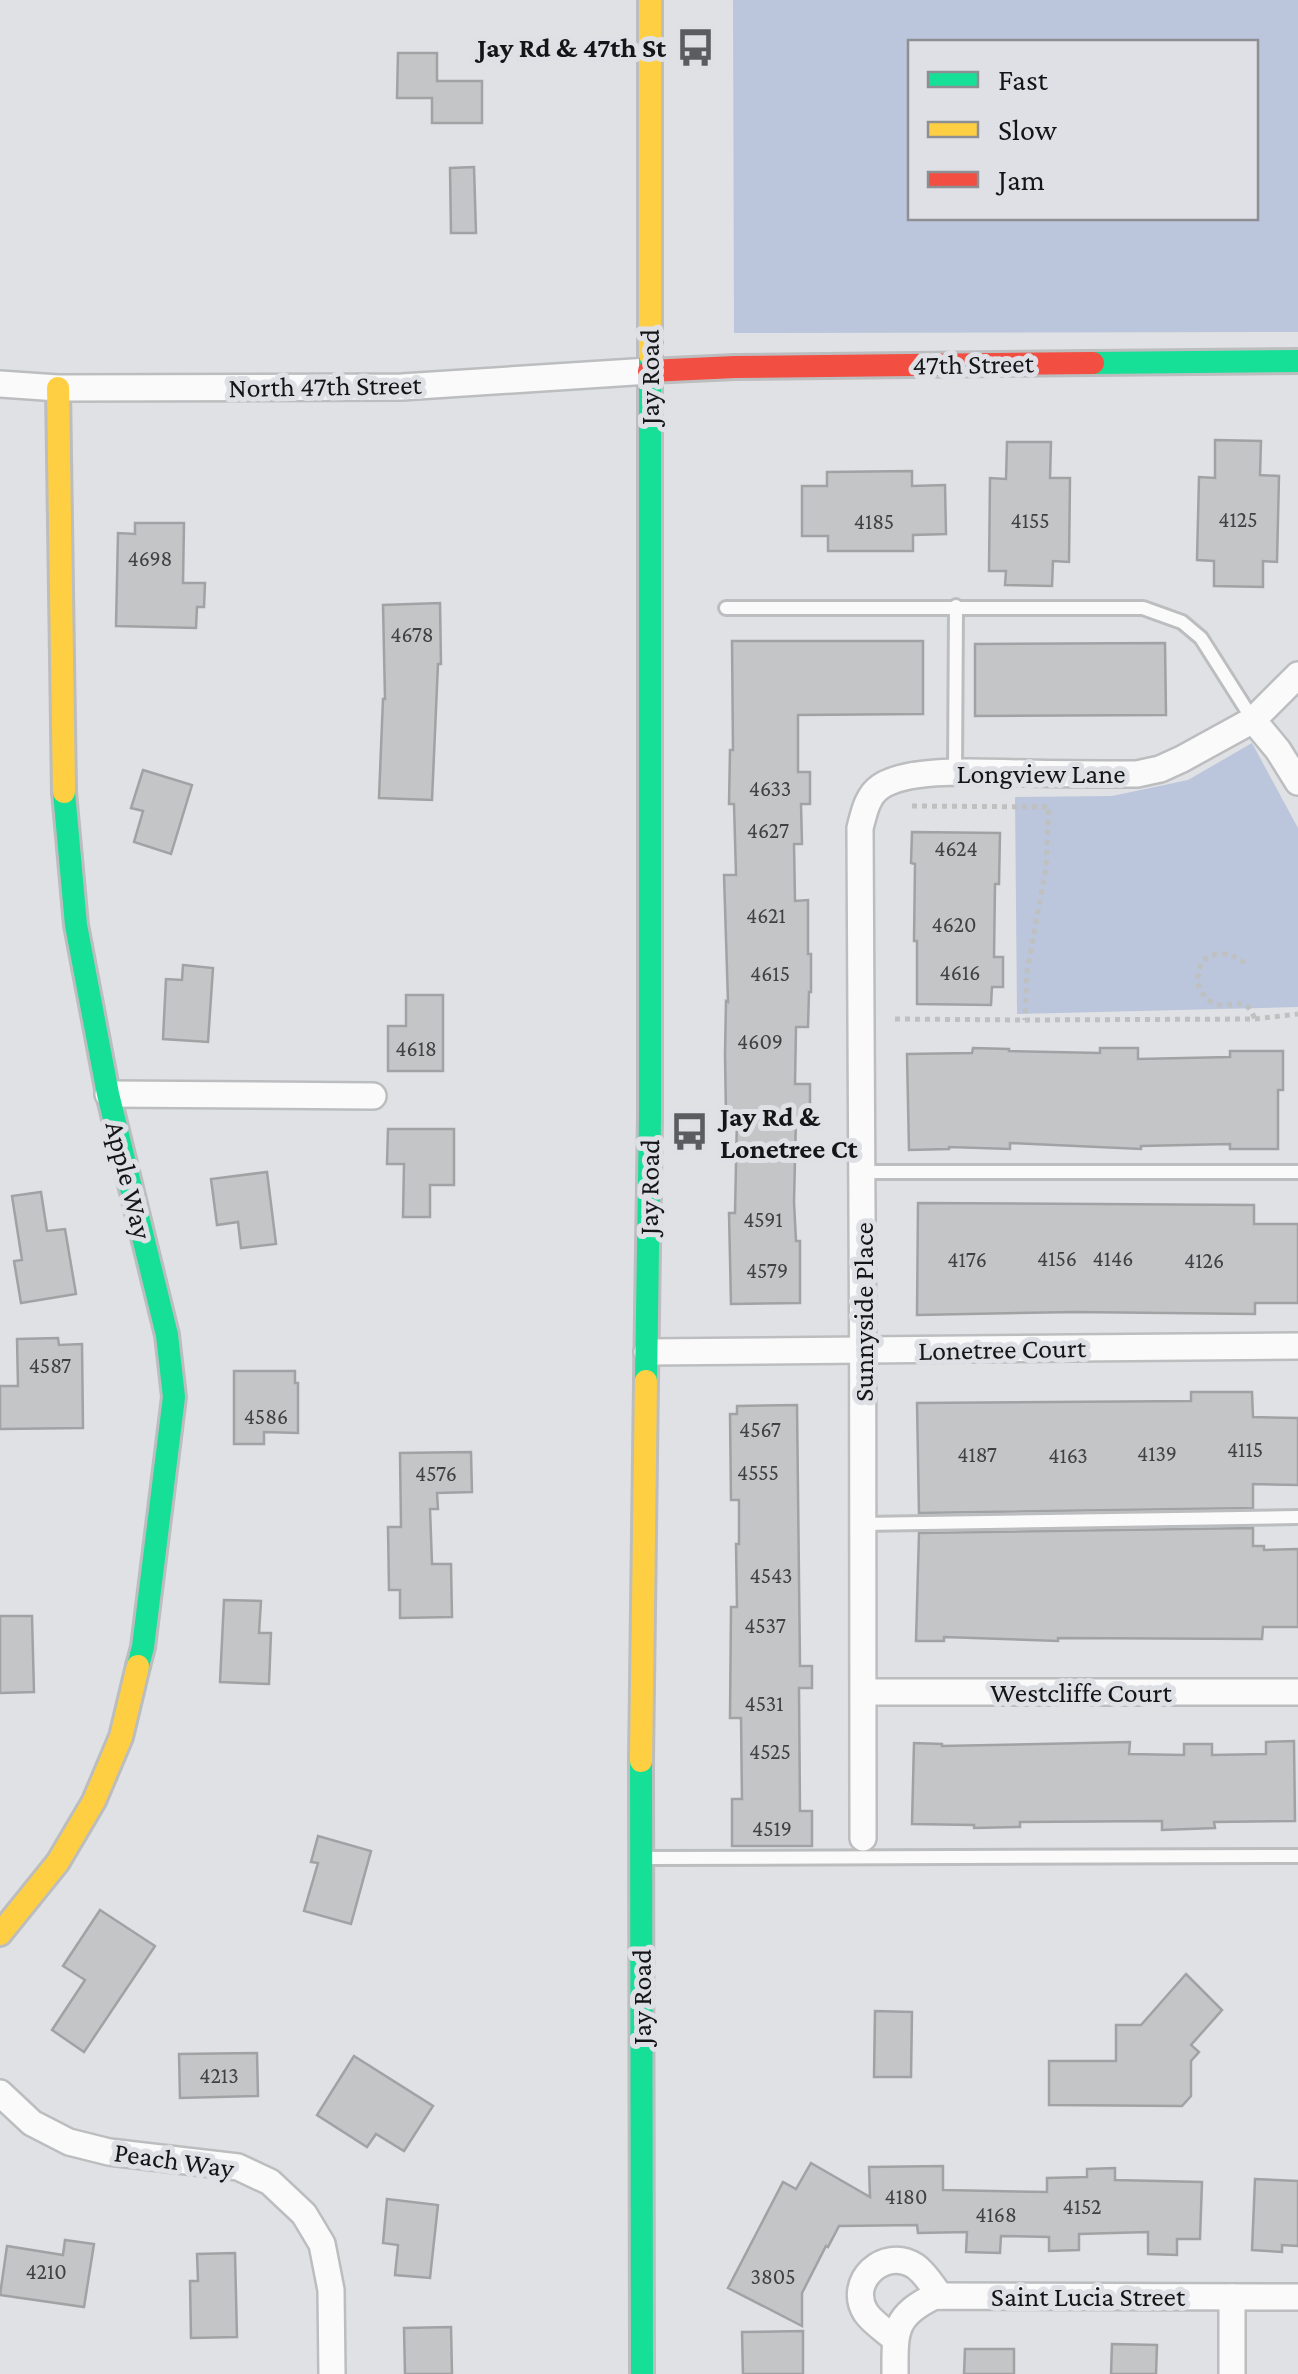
<svg xmlns="http://www.w3.org/2000/svg" width="1298" height="2374" font-family="'Crimson Pro',serif">
	<style>
		.green { fill: #bbc6dc; fill-rule: evenodd }
		.building { fill: #c4c5c7; stroke: #a1a2a4; stroke-width: 2.5 }
		.lines { fill: none; stroke-linecap: round; stroke-linejoin: round }
		.lane-casing { stroke: #bcbdbf; stroke-width: 18 }
		.street-casing { stroke: #bcbdbf; stroke-width: 30 }
		.fast-casing { stroke: #bcbdbf; stroke-width: 28 }
		.slow-casing { stroke: #bcbdbf; stroke-width: 28 }
		.jam-casing { stroke: #bcbdbf; stroke-width: 28 }
		.path { stroke: #bfc0c0; stroke-width: 5; stroke-dasharray: 5 5; stroke-linecap: butt }
		.lane { stroke: #fafafb; stroke-width: 12 }
		.street { stroke: #fafafb; stroke-width: 25 }
		.fast { stroke: #16e098; stroke-width: 22 }
		.slow { stroke: #ffcf43; stroke-width: 22 }
		.jam { stroke: #f24e42; stroke-width: 22 }
		.labels { text-anchor: middle; dominant-baseline: central; stroke-width: 10; stroke-linejoin: round; paint-order: stroke }
		.number-label { font-size: 22px; fill: #404143 }
		.poi-label { font-size: 28px; font-weight: bold; fill: #141517; stroke: #dee0e6; text-anchor: end }
		.street-label { font-size: 28px; fill: #141517; stroke: #dee0e6 }
	</style>
	<rect width="100%" height="100%" fill="#e0e1e4"/>
	<g class="green">
		<path d="M733,0H1298V332L734,333ZM1256,42V218H911V42Z"/>
		<path d="M1252,743L1298,828V1007L1017,1014L1015,797L1112,796L1188,780Z"/>
	</g>
	<g class="building">
		<path d="M398,53H437V81H482V123H432V98H397Z"/>
		<path d="M474,167L476,233H451L450,168Z"/>
		<path d="M1215,440L1261,441L1260,475L1279,476L1277,562L1263,561V587L1214,586V561L1197,560L1199,477L1215,478Z"/>
		<path d="M1007,442H1051L1050,478H1070L1069,562L1053,561L1052,586L1005,585L1006,571H989L990,478L1006,479Z"/>
		<path d="M912,471V486L945,485L946,534L913,535V551H828V536H802V486H827V472Z"/>
		<path d="M135,523H184L183,583H205L204,607H197L196,628L116,626L118,533L135,534Z"/>
		<path d="M440,603L441,664H438L432,800L379,798L383,699H385L383,605Z"/>
		<path d="M732,641H923V714L798,715V772H810V804H801L802,844H794L795,901L808,900V954H811V992H809L808,1027H796L795,1084H810V1117H796L794,1202L796,1241H800V1303L731,1304L729,1213H735L737,1116H726L725,1054L726,1001L728,1002L724,875H736L734,804H729L730,750H733Z"/>
		<path d="M1165,643L1166,715L975,716V644Z"/>
		<path d="M143,770L192,785L171,854L134,842L143,811L131,808Z"/>
		<path d="M912,832L1000,833L999,884H995L994,957H1003V987H992L991,1005L917,1004V941H914L915,864L911,863Z"/>
		<path d="M183,965L213,968L208,1042L163,1039L166,979L182,980Z"/>
		<path d="M406,995H443V1071H388V1026H406Z"/>
		<path d="M973,1048L1009,1049V1051L1100,1053V1048H1138V1059L1230,1057V1051H1283V1090H1278V1149H1230V1144L1141,1146V1149L1010,1143V1149L949,1147V1149L909,1150L907,1054L972,1053Z"/>
		<path d="M388,1129H454V1185H430V1217H403L404,1164H387Z"/>
		<path d="M267,1172L276,1244L241,1248L238,1222L217,1225L211,1179Z"/>
		<path d="M41,1192L47,1231L65,1229L76,1294L21,1303L14,1261L22,1260L12,1196Z"/>
		<path d="M918,1203L1254,1205V1224H1298V1303H1255V1314L1075,1312L917,1315Z"/>
		<path d="M58,1338L59,1345L82,1344L83,1428L0,1429V1386H18L17,1339Z"/>
		<path d="M234,1371H295V1383H298V1433L264,1432V1444H234Z"/>
		<path d="M1191,1392H1252L1253,1417L1298,1418V1485L1253,1484V1508L919,1513L917,1403L1191,1401Z"/>
		<path d="M797,1405L800,1666H812V1688H799L800,1811H812V1846H732V1799H742L741,1718H730L731,1607H737L736,1544H739V1500H731L730,1414H737V1406Z"/>
		<path d="M471,1452L472,1492L437,1493L438,1509H430L432,1564H451L452,1617L400,1618V1590H389L388,1527H401L400,1453Z"/>
		<path d="M1253,1528V1546H1264V1550L1298,1549V1627H1263L1262,1639L1058,1638V1641L944,1637V1641H916L919,1533Z"/>
		<path d="M224,1600L261,1601L259,1633H271L269,1684L220,1682Z"/>
		<path d="M0,1616H32L34,1692L0,1693Z"/>
		<path d="M1294,1741L1295,1821L1214,1822L1215,1828L1162,1830V1821L1020,1822V1827L974,1828V1825L912,1824L914,1743L942,1744V1746L1130,1742L1129,1754L1184,1755V1744H1212V1755L1266,1754V1742Z"/>
		<path d="M318,1836L371,1851L351,1924L304,1911L318,1863L311,1862Z"/>
		<path d="M100,1910L155,1946L84,2052L52,2030L85,1980L63,1966Z"/>
		<path d="M1186,1974L1222,2010L1191,2045L1199,2052L1191,2061V2096L1182,2106L1049,2105V2061H1116V2025H1141Z"/>
		<path d="M875,2011L912,2012L911,2077H874Z"/>
		<path d="M257,2053L258,2096L180,2098L179,2054Z"/>
		<path d="M354,2056L433,2106L404,2151L376,2134L367,2147L317,2115Z"/>
		<path d="M811,2163L870,2197L869,2167L943,2166V2190L1047,2192V2178L1087,2177V2169L1115,2168V2180L1202,2182L1200,2239H1177V2255L1148,2254V2232L1079,2234V2250L1049,2251V2237L1001,2236L1000,2253L966,2252L967,2232L918,2233L917,2225L839,2226L828,2247L826,2246L802,2293V2326L728,2288L783,2182L796,2189Z"/>
		<path d="M1255,2179L1298,2181V2246L1282,2245V2252L1252,2250Z"/>
		<path d="M387,2199L438,2205L430,2278L395,2275L398,2245L383,2243Z"/>
		<path d="M65,2240L94,2244L84,2307L0,2295L7,2246L63,2255Z"/>
		<path d="M235,2253L237,2337L191,2338L190,2281H198L197,2254Z"/>
		<path d="M451,2327L452,2374H405L404,2328Z"/>
		<path d="M803,2331V2374H743L742,2332Z"/>
		<path d="M1112,2344L1157,2345L1156,2374H1111Z"/>
		<path d="M965,2349H1014V2374H964Z"/>
	</g>
	<g class="lines">
		<defs>
			<g id="lane">
				<path d="M726,608H1143L1182,622L1201,638L1253,720"/>
				<path d="M955,773L956,606"/>
				<path d="M862,1172H1298"/>
				<path d="M862,1524L1298,1517"/>
				<path d="M643,1858L1298,1856"/>
			</g>
			<g id="street">
				<path d="M0,384L58,388L402,387L649,371"/>
				<path d="M1253,720L1278,750L1298,782"/>
				<path d="M108,1094L373,1096"/>
				<path d="M647,1352L1298,1346"/>
				<path d="M864,1692H1298"/>
				<path d="M863,1838C864,1501 862,1165 860,828C864,813 867,796 880,787C910,766 990,773 1027,773C1063,774 1100,774 1137,774L1160,769L1182,759L1253,720L1298,675"/>
				<path d="M0,2093L32,2123L69,2142L109,2152L238,2167L270,2182L304,2214L322,2244L331,2290L332,2374"/>
				<path d="M1232,2297V2374"/>
				<path d="M895,2339C886,2331 873,2323 866,2313C846,2282 884,2246 915,2266C925,2273 933,2286 940,2296"/>
				<path d="M895,2374C895,2332 893,2316 935,2296L1298,2297"/>
			</g>
			<g id="fast">
				<path d="M1093,363L1298,361"/>
				<path d="M64,792L76,925L108,1094L167,1335L174,1397L143,1647L138,1666"/>
				<path d="M646,1381L650,1116V355"/>
				<path d="M641,1761L642,2374"/>
			</g>
			<g id="slow">
				<path d="M650,0V355"/>
				<path d="M58,388L64,792"/>
				<path d="M641,1761L646,1381"/>
				<path d="M0,1934L58,1862L94,1801L121,1737L138,1666"/>
			</g>
			<path id="jam" d="M649,371L735,367L1093,363"/>
		</defs>
		<use href="#lane" class="lane-casing"/>
		<use href="#street" class="street-casing"/>
		<use href="#fast" class="fast-casing"/>
		<use href="#slow" class="slow-casing"/>
		<use href="#jam" class="jam-casing"/>
		<g class="path">
			<path d="M912,806L1049,807L1046,868L1027,971L1025,1020"/>
			<path d="M1245,963C1231,953 1216,949 1201,962L1197,982L1205,998C1209,1001 1215,1004 1221,1005C1239,1006 1245,996 1255,1019"/>
			<path d="M895,1019L1025,1020L1255,1019L1298,1014"/>
		</g>
		<use href="#lane" class="lane"/>
		<use href="#street" class="street"/>
		<use href="#fast" class="fast"/>
		<use href="#slow" class="slow"/>
		<use href="#jam" class="jam"/>
	</g>
	<defs>
		<symbol id="bus-bare" viewBox="-9 -9 18 18"><path d="M-5-6H5V4H4V6H2V4H-2V6H-4V4H-5ZM-3.5-4V0h7V-4ZM-3.5 1.2v1.5H-2V1.2ZM2 1.2v1.5H3.5V1.2Z" fill="#5b5c5f" stroke="#dee0e6" stroke-width="2.5" paint-order="stroke"/></symbol>
	</defs>
	<g fill-rule="evenodd">
		<use href="#bus-bare" x="668" y="20" width="55" height="55"/>
		<use href="#bus-bare" x="662" y="1104" width="55" height="55"/>
	</g>
	<g class="labels">
		<g class="number-label">
			<text x="1238" y="519">4125</text>
			<text x="1030" y="520">4155</text>
			<text x="874" y="521">4185</text>
			<text x="150" y="558">4698</text>
			<text x="412" y="634">4678</text>
			<text x="770" y="788">4633</text>
			<text x="768" y="830">4627</text>
			<text x="956" y="848">4624</text>
			<text x="766" y="915">4621</text>
			<text x="954" y="924">4620</text>
			<text x="960" y="972">4616</text>
			<text x="770" y="973">4615</text>
			<text x="760" y="1041">4609</text>
			<text x="416" y="1048">4618</text>
			<text x="763" y="1219">4591</text>
			<text x="1057" y="1258">4156</text>
			<text x="1113" y="1258">4146</text>
			<text x="967" y="1259">4176</text>
			<text x="1204" y="1260">4126</text>
			<text x="767" y="1270">4579</text>
			<text x="50" y="1365">4587</text>
			<text x="266" y="1416">4586</text>
			<text x="760" y="1429">4567</text>
			<text x="1245" y="1449">4115</text>
			<text x="1157" y="1453">4139</text>
			<text x="977" y="1454">4187</text>
			<text x="1068" y="1455">4163</text>
			<text x="758" y="1472">4555</text>
			<text x="436" y="1473">4576</text>
			<text x="771" y="1575">4543</text>
			<text x="765" y="1625">4537</text>
			<text x="764" y="1703">4531</text>
			<text x="770" y="1751">4525</text>
			<text x="772" y="1828">4519</text>
			<text x="219" y="2075">4213</text>
			<text x="906" y="2196">4180</text>
			<text x="1082" y="2206">4152</text>
			<text x="996" y="2214">4168</text>
			<text x="46" y="2271">4210</text>
			<text x="773" y="2276">3805</text>
		</g>
		<g class="poi-label">
			<text x="666" y="47">Jay Rd &amp; 47th St</text>
			<text x="720" y="1116" text-anchor="start">Jay Rd &amp;<tspan x="720" dy="32">Lonetree Ct</tspan></text>
		</g>
		<g class="street-label">
			<text transform="translate(973 364) rotate(-1)">47th Street</text>
			<text transform="translate(649 377) rotate(-90)">Jay Road</text>
			<text transform="translate(325 386) rotate(-1)">North 47th Street</text>
			<text x="1041" y="773">Longview Lane</text>
			<text transform="translate(129 1180) rotate(76)">Apple Way</text>
			<text transform="translate(649 1187) rotate(-89)">Jay Road</text>
			<text transform="translate(863 1312) rotate(-90)">Sunnyside Place</text>
			<text transform="translate(1002 1349) rotate(-1)">Lonetree Court</text>
			<text x="1081" y="1692">Westcliffe Court</text>
			<text transform="translate(641 1997) rotate(-90)">Jay Road</text>
			<text transform="translate(174 2160) rotate(8)">Peach Way</text>
			<text x="1088" y="2296">Saint Lucia Street</text>
		</g>
	</g>
	<rect x="908" y="40" width="350" height="180" fill="#dee0e6" stroke="#8d8f93" stroke-width="2.5"/>
	<rect x="928" y="72" width="50" height="15" fill="#16e098" stroke="#8d8f93" stroke-width="2.5"/>
	<text x="998" y="90" font-size="30" fill="#141517">Fast</text>
	<rect x="928" y="122" width="50" height="15" fill="#ffcf43" stroke="#8d8f93" stroke-width="2.5"/>
	<text x="998" y="140" font-size="30" fill="#141517">Slow</text>
	<rect x="928" y="172" width="50" height="15" fill="#f24e42" stroke="#8d8f93" stroke-width="2.5"/>
	<text x="998" y="190" font-size="30" fill="#141517">Jam</text>
</svg>
